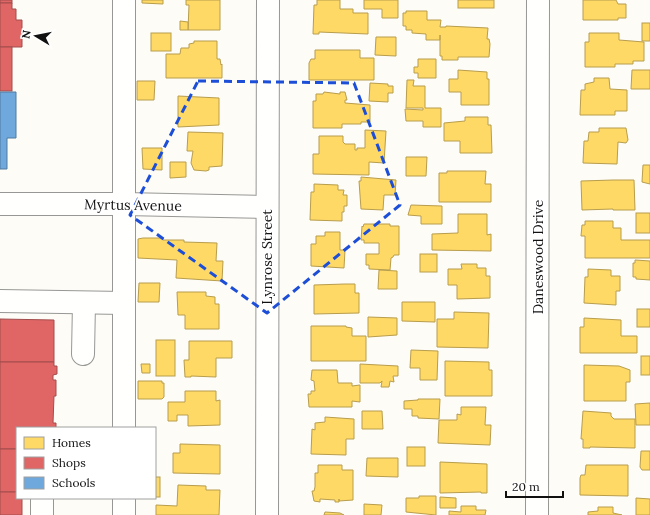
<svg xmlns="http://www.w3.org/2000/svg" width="650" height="515" font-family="Lora,serif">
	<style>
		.homes { fill: #ffd966; stroke: #b89d4c }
		.shops { fill: #e06666; stroke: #a24c4c }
		.schools { fill: #6fa8dc; stroke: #537b9f }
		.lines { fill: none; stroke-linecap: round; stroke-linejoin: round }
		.minor-casing { stroke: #979795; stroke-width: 24 }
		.minor { stroke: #fffffe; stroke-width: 22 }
		.marked { fill: none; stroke: #1d4ed8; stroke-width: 3; stroke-dasharray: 8 5; stroke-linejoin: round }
		.labels { text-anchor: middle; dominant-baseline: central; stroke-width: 4; stroke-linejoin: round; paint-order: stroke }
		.street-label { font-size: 14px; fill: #111; stroke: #fff }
	</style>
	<rect width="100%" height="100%" fill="#fdfcf7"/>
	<g class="homes">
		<path d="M142,0H163V4L142,3Z"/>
		<path d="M186,0H220V30H188L189,5H186Z"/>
		<path d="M317,0H340V9H353V13H368V34L319,32V34H313L314,5H317Z"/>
		<path d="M364,0H398V18H382V9H364Z"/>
		<rect x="458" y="0" width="36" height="8"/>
		<path d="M583,0H616L618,4H626V18H618V20H583Z"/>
		<path d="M406,11H427V20H441L440,27H446V26L488,28L487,39H489L490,44L489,57H458V60H442V56H440V35V40H426V34L412,33V30H406V26H403V13H406Z"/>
		<path d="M180,21L188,22V30H180Z"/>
		<rect x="642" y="23" width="8" height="18"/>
		<rect x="151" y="33" width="20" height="18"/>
		<path d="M589,33H619V40L644,42V61H633V64H615V67H585V42H589Z"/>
		<path d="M376,37H396V56L375,55Z"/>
		<path d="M194,41H217V59H220L221,65L222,64V78H166V54H180L181,48H189V44L194,43Z"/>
		<path d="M315,50H360V58H374V80H309V63L311,59H315Z"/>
		<path d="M418,59H436V78H418V73H414V67H418Z"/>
		<path d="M458,70L487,72V79H489V105H461V92H449V79H458Z"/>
		<path d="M632,70H650V89H631Z"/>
		<path d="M594,78H609L610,89L627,90V111H615V115H580L581,90H585V84L594,82Z"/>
		<path d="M407,80H414L413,86H425V108H441V127H423V121H406L405,109L423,110V108H406Z"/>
		<path d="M137,81H155L154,100H137Z"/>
		<path d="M370,83L388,84V86H393V93H388V102L369,101Z"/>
		<path d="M324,92L340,94V92H345L347,100H345V103L370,105V122H361V124H342V128H313V101H316V94H323Z"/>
		<path d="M178,96L219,98V125L178,127Z"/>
		<path d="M465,117H488V125H491L492,153H460V141H444V123L465,121Z"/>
		<path d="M599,128H626L628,140L626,143L618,142L617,164L583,163L584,141H588L589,132H599Z"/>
		<path d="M365,130L386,131L384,163L369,162V175L313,174V154H319V136H343V142L345,144H355V150H357V148H365Z"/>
		<path d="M188,132L223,133L222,166L209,167V170L206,171L194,170L191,163L193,151H187Z"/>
		<path d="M142,148H162V170L143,169Z"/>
		<path d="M406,157H427L426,176H406Z"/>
		<path d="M170,162H186V177L170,178Z"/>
		<path d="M643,165H650V184L642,182Z"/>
		<path d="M447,171H486L485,184H491V202H439V173H447Z"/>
		<path d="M361,177L396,180L395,195H384L383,210L361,209L359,181H361Z"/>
		<path d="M613,180H634L635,210H613V209L582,210L581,181Z"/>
		<path d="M314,184L338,185V190H344L343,195H347V206H344V212H342V221L310,220L311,192H314Z"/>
		<path d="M411,205L442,206V224H421V216L408,215Z"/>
		<rect x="636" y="213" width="14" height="20"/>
		<path d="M458,214H487V235L491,234V251L432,250V234L458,233Z"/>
		<path d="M585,221H613V228H621V240H650V258H585V236H581L582,225H585Z"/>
		<path d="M364,224H390V226H399V255H394L393,257L391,258L390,270L369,269V265H366V254H379V243H364V240H361L362,226L363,227Z"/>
		<path d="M325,232H340V250H345L344,268L311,266V244H316V236H325Z"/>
		<path d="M143,238H163V240H184V242L217,243L216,261H223L222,281L176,278L177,260L138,258V239Z"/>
		<rect x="420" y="254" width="17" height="18"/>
		<path d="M635,260L650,261V280L636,279V277H633V263H635Z"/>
		<path d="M461,264H477V268H486V276H490V298L457,299V285H448V269H462Z"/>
		<path d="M588,269L611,270V276H620V291H616V305L584,303L585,277H588Z"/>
		<path d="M379,270L397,271V289H378Z"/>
		<path d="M139,283H160L159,302H138Z"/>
		<path d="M345,284H355V293H359V313L314,314V285Z"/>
		<path d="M177,292H206V296L215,297V304H219V329H185V315H178Z"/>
		<path d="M402,302H435V322L402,321Z"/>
		<rect x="637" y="309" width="13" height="18"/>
		<path d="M454,312L489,313L488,348L437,347V319H454Z"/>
		<path d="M368,317L397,318V335L368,337Z"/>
		<path d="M584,318L621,320V336H637V353H580V327H584Z"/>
		<path d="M311,326H346V327L352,328V336H366V361H311Z"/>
		<rect x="156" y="340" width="19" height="36"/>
		<path d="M189,341H232V358H216V377L191,376V377H185L184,360H189Z"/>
		<path d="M411,350L438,351L437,380H420V368H410Z"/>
		<rect x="641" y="356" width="9" height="19"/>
		<path d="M445,361L489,362V370H492V396H445Z"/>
		<path d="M141,364H150V373H142Z"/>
		<path d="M360,364L398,366V376H393L394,382L390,381L389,387H381L382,381L380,383H360Z"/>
		<path d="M584,365L619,366L630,370V382H626V401H584Z"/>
		<path d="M312,370H337L338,383H352V386L360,385V402L352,401V407H309L308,394H311V391H315L314,381L311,380Z"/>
		<path d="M138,381H162V383H164V397L162,399H138Z"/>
		<path d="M185,391H216V401L220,400V425L188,426V415H177V421H168V402H185Z"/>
		<path d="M418,399H440L439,419L418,418V416H412V409H404V401L418,400Z"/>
		<path d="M650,403V425H636L635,404Z"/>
		<path d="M461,407H486L485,425H491L490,445L438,443L439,420H457V414L461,415Z"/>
		<path d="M362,411H382L383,429H362Z"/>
		<path d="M583,411L611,413V416L614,419H635V448L590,447V448H583V439H581Z"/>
		<path d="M325,417L354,419V439H346V455L311,454L312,429L315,430V423L325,422Z"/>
		<path d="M180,444L220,445V474L173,473V453H180Z"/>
		<rect x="407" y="447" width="18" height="19"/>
		<path d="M641,451H650V470H642L640,467Z"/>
		<path d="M367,458H398V477L366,476Z"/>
		<path d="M440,462L487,464V493H481V492L440,493Z"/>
		<path d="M318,465H342V470H353V500L339,501V499V502H335V500L320,499V502L314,501L312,491H314L315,487V473H318Z"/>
		<path d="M586,465H628V496L580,495V478L581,475H585Z"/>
		<rect x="155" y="477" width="5" height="20"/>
		<path d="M178,485L206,486V490H220L219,515H156V505L177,506Z"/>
		<path d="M419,496H436V515L406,512V498H419Z"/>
		<path d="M440,497L456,498V508H440Z"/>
		<path d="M636,498L650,499V515H636Z"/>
		<path d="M364,504L382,505L381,515H364Z"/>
		<path d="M461,506H476V510H486L485,515H449V511L461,512Z"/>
		<path d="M598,507H613V513L622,515H588V512L598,511Z"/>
		<path d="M325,512L340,513L344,515H324Z"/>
	</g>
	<g class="shops">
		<rect x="0" y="0" width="12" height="3"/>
		<path d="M0,3H12V9H16V20H22V47H0Z"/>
		<rect x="0" y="47" width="12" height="44"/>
		<path d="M0,319L54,320V362H0Z"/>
		<path d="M0,362H54V366H57V374L53,375V380H56V396H54L53,423H56V428H17V449H0Z"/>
		<rect x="0" y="449" width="17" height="43"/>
		<path d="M0,492H17V498H22V515H0Z"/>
	</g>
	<path class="schools" d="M0,92H16V138H7V169H0Z"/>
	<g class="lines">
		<defs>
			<g id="minor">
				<path d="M0,204H124L267,207"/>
				<path d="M0,301L124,303"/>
				<path d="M83,354L84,303"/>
				<path d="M124,428V0"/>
				<path d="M42,515V498"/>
				<path d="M124,515V498"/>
				<path d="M267,515L268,0"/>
				<path d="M537,515L538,0"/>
			</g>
		</defs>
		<use href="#minor" class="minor-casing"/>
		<use href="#minor" class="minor"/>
	</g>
	<path class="marked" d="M198,81L354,83L400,205L267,313L130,215Z"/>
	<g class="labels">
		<g class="street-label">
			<text transform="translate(133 205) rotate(1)">Myrtus Avenue</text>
			<text transform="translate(267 257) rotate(-90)">Lynrose Street</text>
			<text transform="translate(538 257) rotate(-90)">Daneswood Drive</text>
		</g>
	</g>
	<rect x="16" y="427" width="140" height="72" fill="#ffffff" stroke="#a0a0a0"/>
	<rect x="24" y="437" width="20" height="12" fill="#ffd966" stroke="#a0a0a0"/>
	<text x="52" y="447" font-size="12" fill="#111111">Homes</text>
	<rect x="24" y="457" width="20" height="12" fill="#e06666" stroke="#a0a0a0"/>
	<text x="52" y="467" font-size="12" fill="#111111">Shops</text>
	<rect x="24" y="477" width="20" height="12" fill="#6fa8dc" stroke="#a0a0a0"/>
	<text x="52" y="487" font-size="12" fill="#111111">Schools</text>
	<g transform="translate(36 36) rotate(280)" stroke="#ffffff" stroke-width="3" paint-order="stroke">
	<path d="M0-3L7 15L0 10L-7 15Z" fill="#111111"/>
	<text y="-6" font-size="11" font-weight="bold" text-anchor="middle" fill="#111111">N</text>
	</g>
	<path d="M506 491v6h57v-6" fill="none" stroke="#111111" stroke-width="2"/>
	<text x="512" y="491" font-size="12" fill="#111111" stroke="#ffffff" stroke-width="3" paint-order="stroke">20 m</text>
</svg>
